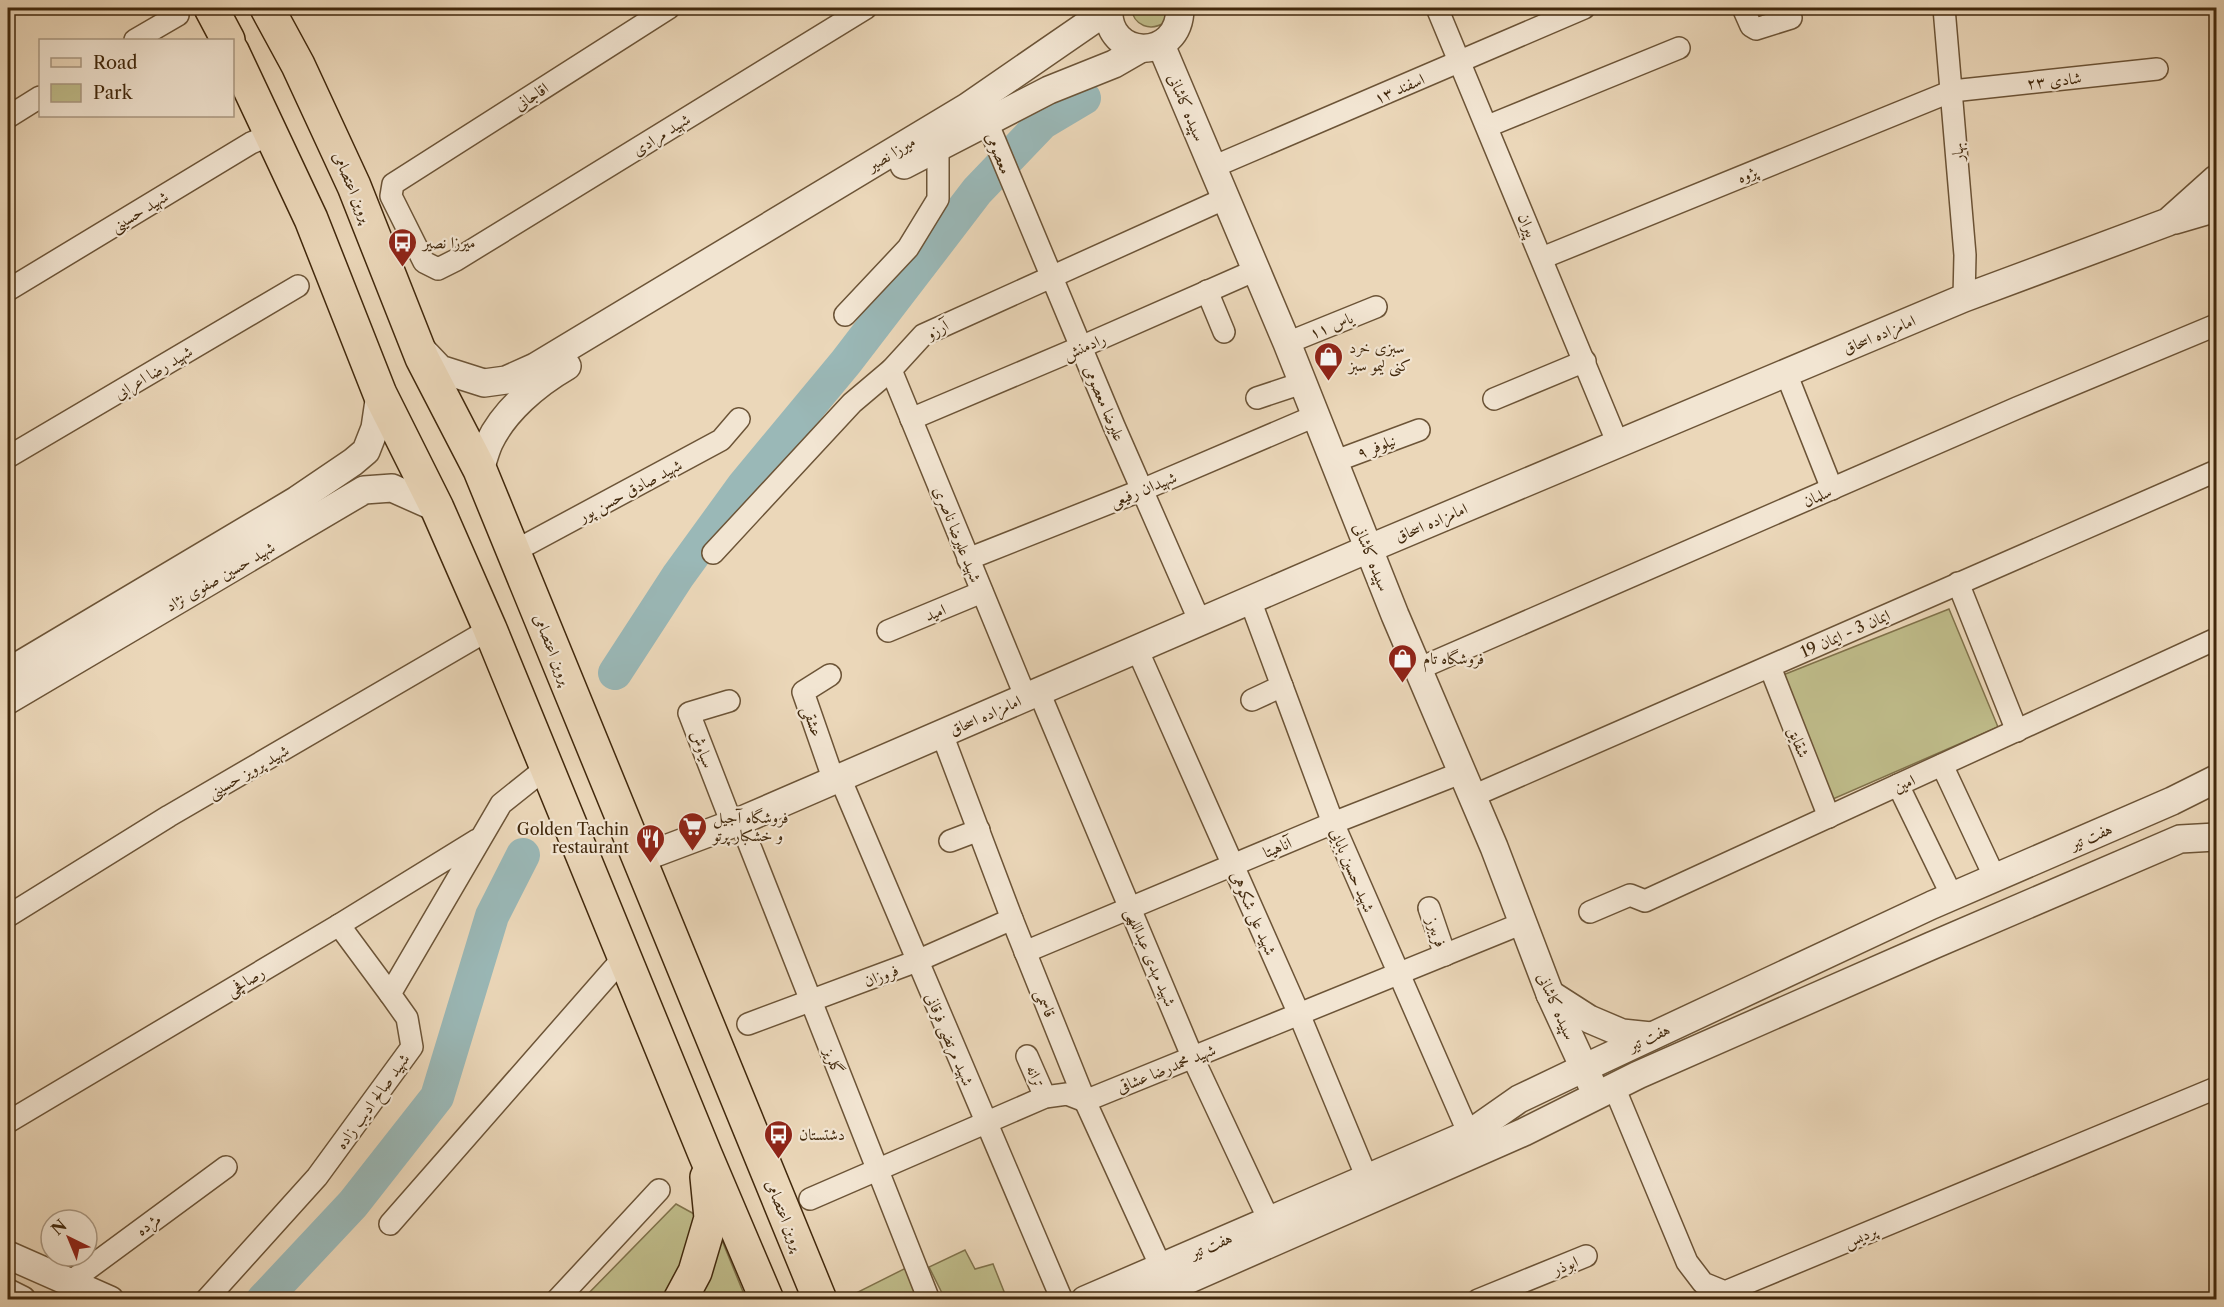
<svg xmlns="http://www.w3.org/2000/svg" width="2224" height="1307" font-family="'Libre Caslon Text',Amiri,serif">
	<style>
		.green { fill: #bfbc8a; stroke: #80724b; stroke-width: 1.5 }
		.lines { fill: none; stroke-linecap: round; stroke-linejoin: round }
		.river { stroke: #9ab8b7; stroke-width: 34 }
		.minor-casing { stroke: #6c5437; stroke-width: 24 }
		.tertiary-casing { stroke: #6c5437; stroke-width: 30 }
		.primary-casing { stroke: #41280c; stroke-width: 36 }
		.minor { stroke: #f2e5d2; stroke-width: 21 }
		.tertiary { stroke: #f2e5d2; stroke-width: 27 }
		.primary { stroke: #ebd7b9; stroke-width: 33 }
		.labels { text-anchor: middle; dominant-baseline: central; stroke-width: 4.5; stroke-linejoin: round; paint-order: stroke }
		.street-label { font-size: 16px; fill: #41280c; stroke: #f2e5d2 }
		.poi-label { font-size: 16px; fill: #41280c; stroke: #f2e5d2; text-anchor: start }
	</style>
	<rect width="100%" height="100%" fill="#ebd7b9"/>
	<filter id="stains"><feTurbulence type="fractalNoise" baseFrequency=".00333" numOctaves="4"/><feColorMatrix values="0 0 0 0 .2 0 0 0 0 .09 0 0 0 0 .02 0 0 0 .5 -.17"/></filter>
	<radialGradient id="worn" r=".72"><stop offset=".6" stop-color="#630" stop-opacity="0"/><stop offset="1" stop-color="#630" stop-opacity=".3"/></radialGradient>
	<g class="green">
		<path d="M1131,8H1172L1166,22C1150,32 1134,26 1131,8Z"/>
		<path d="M1949,609L1998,727L1833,799L1783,675Z"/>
		<path d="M676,1204L696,1215L688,1259L667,1299L582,1300Z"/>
		<path d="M721,1238L746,1299L694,1300Z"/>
		<path d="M965,1250L975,1269L993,1264L1007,1299H945L929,1267Z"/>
		<path d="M908,1267L921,1299H865L856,1293Z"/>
	</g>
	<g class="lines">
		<g class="river">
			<path d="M615,673L678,576L744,485L846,362L977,191L1042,123L1084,98"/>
			<path d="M263,1300L353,1204L437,1097L492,916L523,855"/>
		</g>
		<defs>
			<g id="minor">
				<path d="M669,8L393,184L391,196L424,262L438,269L456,260L866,8"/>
				<path d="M1437,8L1618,444"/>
				<path d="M1743,8L1751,26L1756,29L1791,18"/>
				<path d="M1944,8L1965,255L1964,298"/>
				<path d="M135,40L178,15"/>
				<path d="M8,117L40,97"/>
				<path d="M987,122L1114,426L1200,622"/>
				<path d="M1488,126L1679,48"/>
				<path d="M1213,167L1584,8"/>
				<path d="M1542,258L1952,91L2157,69"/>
				<path d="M8,290L251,143L272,134"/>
				<path d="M1207,291L1224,332"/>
				<path d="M845,315L908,248L938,199V147"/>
				<path d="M1287,343L1376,307"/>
				<path d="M891,370L1026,698"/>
				<path d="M1786,373L1832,489"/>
				<path d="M1257,398L1302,383"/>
				<path d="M1494,399L1585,361"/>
				<path d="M911,419L1081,347L1256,270"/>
				<path d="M8,457L298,286"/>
				<path d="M1333,462L1419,430"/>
				<path d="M513,552L721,440L739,419"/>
				<path d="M713,553L852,403L891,370L923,335L1226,198"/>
				<path d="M968,559L1142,490L1315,416"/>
				<path d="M1958,583L2017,731"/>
				<path d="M1250,600L1333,823L1469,1134"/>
				<path d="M888,631L982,592"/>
				<path d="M1137,649L1299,1014L1367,1178"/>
				<path d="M1770,667L1829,817"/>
				<path d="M1418,669L2017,408L2216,325"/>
				<path d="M830,675L803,692L834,781"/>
				<path d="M1039,692L1192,1056L1269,1220"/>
				<path d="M1252,700L1282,686"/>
				<path d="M729,701L689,713L732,824"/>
				<path d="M942,734L1012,919L1085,1101L1161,1267"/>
				<path d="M1942,765L1995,878"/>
				<path d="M840,778L1062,1300"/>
				<path d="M1898,785L1952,896"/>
				<path d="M1473,796L2216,471"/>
				<path d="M740,821L929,1300"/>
				<path d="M950,841L979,830"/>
				<path d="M1429,908L1445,955"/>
				<path d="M1590,912L1630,895L1645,901L2216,639"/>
				<path d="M8,916L169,816L490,629"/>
				<path d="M339,925L390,994"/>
				<path d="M1025,952L1333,823L1463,772"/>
				<path d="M748,1024L917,961L1012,919"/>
				<path d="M1027,1056L1045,1097"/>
				<path d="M1614,1087L1687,1262L1703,1283L1725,1292L2216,1088"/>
				<path d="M8,1122L339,925L477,840"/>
				<path d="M810,1199L1045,1097L1067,1094L1085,1101L1523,923"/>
				<path d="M390,1224L624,957"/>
				<path d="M70,1282L226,1167"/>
				<path d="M206,1300L317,1177L412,1047L407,1018L390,994L501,804L546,768"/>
				<path d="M557,1300L659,1190"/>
				<path d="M1478,1300L1586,1256"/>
			</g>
			<g id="tertiary">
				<path d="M1109,8C1105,60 1180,63 1180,8"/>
				<path d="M1161,45L1287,343L1395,615L1494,847L1550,994L1591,1083"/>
				<path d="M904,165L1049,90L1114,64L1140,49"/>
				<path d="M2175,220L2216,208"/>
				<path d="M421,349L440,369L484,383L506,380L535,367L967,107L1108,10"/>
				<path d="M480,470C483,461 485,452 489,443C504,411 536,384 567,366"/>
				<path d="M8,672L297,500L353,462L366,451L375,428L380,394"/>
				<path d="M8,700L364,490L392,488L437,508"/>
				<path d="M639,859L740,821L1368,549L1964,298L2168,222L2216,179"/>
				<path d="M1550,994L1589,1019L1622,1033L1651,1036"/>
				<path d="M8,1255L110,1300"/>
				<path d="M8,1293L22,1300"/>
				<path d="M1085,1300L1469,1134L1519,1099L1584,1068L1932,905L2172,801L2216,779"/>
				<path d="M1142,1300L1524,1132L1638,1075L1931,946L2180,839L2216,837"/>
			</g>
			<g id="primary">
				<path d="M211,8L228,40"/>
				<path d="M267,8L298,65L354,186L422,358L480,470L820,1300"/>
				<path d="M232,51L311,219L380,394L437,508L490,629L705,1154L767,1300"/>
				<path d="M680,1300L695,1272L711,1218L707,1177"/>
			</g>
		</defs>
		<use href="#minor" class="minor-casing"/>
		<use href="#tertiary" class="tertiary-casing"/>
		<use href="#primary" class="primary-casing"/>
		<use href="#minor" class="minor"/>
		<use href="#tertiary" class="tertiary"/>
		<use href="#primary" class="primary"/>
	</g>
	<defs>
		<symbol id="bus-pin" viewBox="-11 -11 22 30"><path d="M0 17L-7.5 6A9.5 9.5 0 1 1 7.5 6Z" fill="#8f2418" stroke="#f2e5d2"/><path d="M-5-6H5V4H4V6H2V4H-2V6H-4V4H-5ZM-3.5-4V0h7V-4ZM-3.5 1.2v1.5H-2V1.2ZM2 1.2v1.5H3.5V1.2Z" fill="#fff"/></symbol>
		<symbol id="shop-pin" viewBox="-11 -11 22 30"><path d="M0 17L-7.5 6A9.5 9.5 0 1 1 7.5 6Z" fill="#8f2418" stroke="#f2e5d2"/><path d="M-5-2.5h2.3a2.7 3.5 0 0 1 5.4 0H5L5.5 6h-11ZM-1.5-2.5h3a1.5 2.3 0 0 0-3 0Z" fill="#fff"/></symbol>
		<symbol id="supermarket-pin" viewBox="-11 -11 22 30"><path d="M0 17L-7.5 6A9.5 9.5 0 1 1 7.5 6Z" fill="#8f2418" stroke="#f2e5d2"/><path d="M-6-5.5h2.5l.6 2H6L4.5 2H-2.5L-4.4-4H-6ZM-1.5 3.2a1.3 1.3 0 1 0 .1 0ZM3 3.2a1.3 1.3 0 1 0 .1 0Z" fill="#fff"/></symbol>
		<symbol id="restaurant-pin" viewBox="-11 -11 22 30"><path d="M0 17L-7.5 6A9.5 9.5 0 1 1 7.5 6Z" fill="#8f2418" stroke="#f2e5d2"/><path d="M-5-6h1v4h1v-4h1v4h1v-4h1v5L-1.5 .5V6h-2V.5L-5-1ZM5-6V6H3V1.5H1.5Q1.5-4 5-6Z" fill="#fff"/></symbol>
	</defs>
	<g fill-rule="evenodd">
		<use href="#bus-pin" x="386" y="226" width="33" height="45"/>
		<use href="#shop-pin" x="1312" y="340" width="33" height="45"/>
		<use href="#shop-pin" x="1386" y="642" width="33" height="45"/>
		<use href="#supermarket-pin" x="676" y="810" width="33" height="45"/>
		<use href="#restaurant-pin" x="634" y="822" width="33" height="45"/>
		<use href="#bus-pin" x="762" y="1118" width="33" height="45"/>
	</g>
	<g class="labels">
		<g class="street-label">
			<text transform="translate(2054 80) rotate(-6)">شادی ۲۳</text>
			<text transform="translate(1399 88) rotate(-23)">اسفند ۱۳</text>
			<text transform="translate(531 96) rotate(-33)">اقاجانی</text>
			<text transform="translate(1187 107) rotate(67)">سپیده کاشانی</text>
			<text transform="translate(661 134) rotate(-32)">شهید مرادی</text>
			<text transform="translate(1957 152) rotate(-94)">بهار</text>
			<text transform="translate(891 153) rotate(-31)">میرزا نصیر</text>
			<text transform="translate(999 153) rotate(68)">معصومی</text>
			<text transform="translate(1747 174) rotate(-22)">پژوه</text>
			<text transform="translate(353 187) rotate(67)">پروین اعتصامی</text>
			<text transform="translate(139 211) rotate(-31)">شهید حسینی</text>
			<text transform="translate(1528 225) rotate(68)">پیران</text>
			<text transform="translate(1331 325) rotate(-22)">یاس ۱۱</text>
			<text transform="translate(937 329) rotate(-29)">آرزو</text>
			<text transform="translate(1879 334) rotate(-23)">امامزاده اسحاق</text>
			<text transform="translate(1084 346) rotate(-23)">رادمنش</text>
			<text transform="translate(153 372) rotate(-31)">شهید رضا اعرابی</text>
			<text transform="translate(1105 403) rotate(67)">علیرضا معصومی</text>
			<text transform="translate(1376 446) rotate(-21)">نیلوفر ۹</text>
			<text transform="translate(1143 489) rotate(-22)">شهیدان رفیعی</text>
			<text transform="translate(630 490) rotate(-28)">شهید صادق حسن پور</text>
			<text transform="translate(1817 496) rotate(-24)">سلمان</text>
			<text transform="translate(1431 522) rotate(-23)">امامزاده اسحاق</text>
			<text transform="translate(958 534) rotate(68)">شهید علیرضا ناصری</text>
			<text transform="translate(1372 557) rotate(68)">سپیده کاشانی</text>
			<text transform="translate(220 576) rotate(-30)">شهید حسین صفوی نژاد</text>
			<text transform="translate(935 612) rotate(-22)">امید</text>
			<text transform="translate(1845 633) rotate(-24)">ایمان 3 - ایمان 19</text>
			<text transform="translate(553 649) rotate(68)">پروین اعتصامی</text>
			<text transform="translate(985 715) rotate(-24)">امامزاده اسحاق</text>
			<text transform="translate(813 721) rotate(71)">عشقی</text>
			<text transform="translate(1799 742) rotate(68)">شقایق</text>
			<text transform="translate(703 749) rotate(69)">سیاوش</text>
			<text transform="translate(248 771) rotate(-30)">شهید پرویز حسینی</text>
			<text transform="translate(1904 783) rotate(-24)">امین</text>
			<text transform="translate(2091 836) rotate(-23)">هفت تیر</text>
			<text transform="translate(1277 847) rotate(-23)">آناهیتا</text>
			<text transform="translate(1353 870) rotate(67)">شهید حسین بابایی</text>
			<text transform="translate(1254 913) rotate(66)">شهید علی شکوهی</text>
			<text transform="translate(1437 932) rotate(71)">فریبرز</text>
			<text transform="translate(1151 957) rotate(67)">شهید مهدی عبداللهی</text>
			<text transform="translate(881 975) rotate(-21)">فروزان</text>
			<text transform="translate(245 981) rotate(-31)">رصافچی</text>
			<text transform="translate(1046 1003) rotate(68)">قاسمی</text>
			<text transform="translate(1557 1006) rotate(66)">سپیده کاشانی</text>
			<text transform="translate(1649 1037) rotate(-25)">هفت تیر</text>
			<text transform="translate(950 1039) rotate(67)">شهید مرتضی فرقانی</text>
			<text transform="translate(834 1061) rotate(68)">گلریز</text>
			<text transform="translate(1166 1068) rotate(-22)">شهید محمدرضا عشاقی</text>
			<text transform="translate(1036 1076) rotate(66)">ترانه</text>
			<text transform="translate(372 1101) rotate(-54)">شهید صالح ادیب زاده</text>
			<text transform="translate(785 1215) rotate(68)">پروین اعتصامی</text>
			<text transform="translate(148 1224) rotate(-36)">مژده</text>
			<text transform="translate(1860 1236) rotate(-23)">پردیس</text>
			<text transform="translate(1211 1245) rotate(-23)">هفت تیر</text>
			<text transform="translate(1565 1265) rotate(-22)">ابوذر</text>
		</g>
		<g class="poi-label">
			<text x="423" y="242">میرزا نصیر</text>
			<text x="1349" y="347">سبزی خرد<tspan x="1349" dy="18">کنی لیمو سبز</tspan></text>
			<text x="1423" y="658">فروشگاه تام</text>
			<text x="713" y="817">فروشگاه آجیل<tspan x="713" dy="18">و خشکبار پرتو</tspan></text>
			<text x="629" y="829" text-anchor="end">Golden Tachin<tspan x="629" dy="18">restaurant</tspan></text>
			<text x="799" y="1134">دشتستان</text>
		</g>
	</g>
	<rect width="2224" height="1307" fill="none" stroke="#ebd7b9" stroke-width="30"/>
	<rect x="9" y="9" width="2206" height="1289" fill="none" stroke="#41280c" stroke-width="3"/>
	<rect x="15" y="15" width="2194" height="1277" fill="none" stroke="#41280c" stroke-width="1.5"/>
	<rect x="39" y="39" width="195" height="78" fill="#f2e5d2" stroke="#ab9983" stroke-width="1.5"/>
	<rect x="51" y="58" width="30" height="9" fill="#ebd7b9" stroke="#ab9983" stroke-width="1.5"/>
	<text x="93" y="69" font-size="18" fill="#41280c">Road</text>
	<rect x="51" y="84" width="30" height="18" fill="#bfbc8a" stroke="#ab9983" stroke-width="1.5"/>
	<text x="93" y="99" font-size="18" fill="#41280c">Park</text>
	<g transform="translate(69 1238) rotate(317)"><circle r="28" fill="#f2e5d2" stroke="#ab9983" stroke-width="1.5"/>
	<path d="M0-4.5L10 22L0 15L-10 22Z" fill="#8f2418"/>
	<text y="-9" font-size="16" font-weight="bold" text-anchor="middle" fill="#41280c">N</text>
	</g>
	<rect width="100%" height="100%" filter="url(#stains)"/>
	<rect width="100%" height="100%" fill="url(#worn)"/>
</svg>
